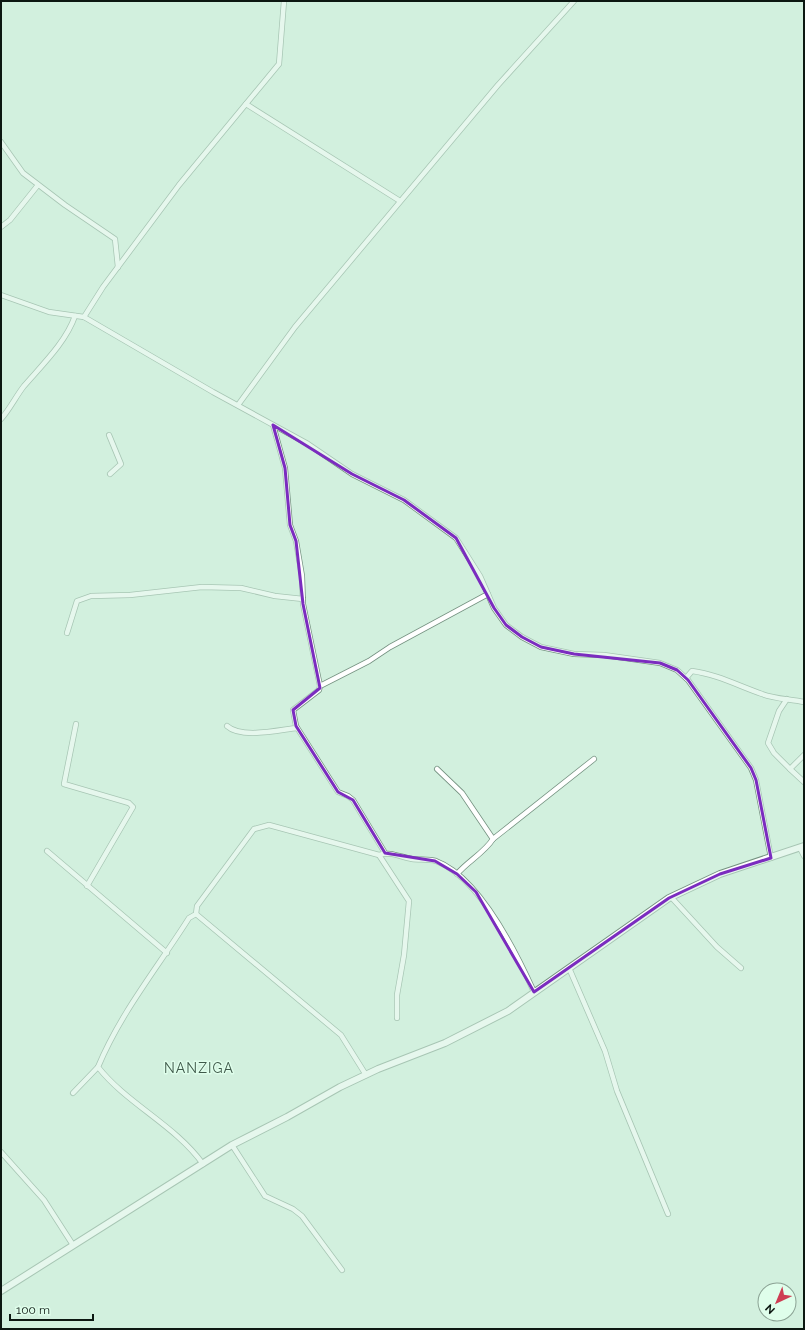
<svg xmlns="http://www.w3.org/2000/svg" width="805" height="1330" font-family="Raleway,sans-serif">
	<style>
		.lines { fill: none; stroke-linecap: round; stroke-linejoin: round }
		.street-casing { stroke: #759281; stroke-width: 6 }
		.secondary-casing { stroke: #759281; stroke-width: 8 }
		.street { stroke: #fff; stroke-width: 4.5 }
		.secondary { stroke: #fff; stroke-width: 6 }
		.marked { fill: none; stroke: #7b2cbf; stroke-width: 3; stroke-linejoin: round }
		.labels { text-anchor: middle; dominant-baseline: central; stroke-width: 3; stroke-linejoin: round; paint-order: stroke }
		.quarter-label { font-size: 14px; letter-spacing: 1px; fill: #3f594a; stroke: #dffeeb }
	</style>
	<rect width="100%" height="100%" fill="#d2f0de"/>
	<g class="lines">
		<defs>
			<g id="street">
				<path d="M246,104L400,201"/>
				<path d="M1,142L23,173L65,205L115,239L118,267"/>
				<path d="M1,227L10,220L38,185"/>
				<path d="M1,295L49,312L84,317L213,392L308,444L352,474L404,500L456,538L480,576L494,608L506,625L522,637L541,647L574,654L604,655L660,663L677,670L688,680L751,768L756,780L771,858"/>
				<path d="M84,317L103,287L179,185L279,64L284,1"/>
				<path d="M238,405L295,327L498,85L574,1"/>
				<path d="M1,419C10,409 16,396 24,386C42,365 66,342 75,316"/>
				<path d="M273,425L285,468L290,525L296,541L302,576L303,604L320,686"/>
				<path d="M109,435L121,464L110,474"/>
				<path d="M67,633L77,601L91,596L130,595L202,587L241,588L275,596L303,599"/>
				<path d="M686,678L692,671C716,674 739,686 762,694C775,699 790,699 804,702"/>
				<path d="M787,699L779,711L768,743L774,753L790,769"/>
				<path d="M76,724L64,784L129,803L133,807L87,886"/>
				<path d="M227,726C241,739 279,730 297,728"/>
				<path d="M804,755L790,769L804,782"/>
				<path d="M437,769L462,793L493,839C484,853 468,861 457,874"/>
				<path d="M493,839L594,759"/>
				<path d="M800,848L804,856"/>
				<path d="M47,851L167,953"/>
				<path d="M385,853L353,800L348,796L338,792L296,726L293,710L319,690L320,686L369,661L390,647L488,594"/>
				<path d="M379,855L409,901L404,955L397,995V1018"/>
				<path d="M671,897L717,947L741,968"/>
				<path d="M196,914L341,1035L366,1075"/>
				<path d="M569,968L605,1051L617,1091L668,1214"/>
				<path d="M73,1093L98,1067"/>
				<path d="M232,1145L265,1196L293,1209L302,1216L342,1270"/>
				<path d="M1,1152L44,1200L73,1245"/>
				<path d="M203,1164C175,1125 127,1104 98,1067C121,1012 158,967 189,918L196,914L197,906L254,829L269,825L379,855C390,851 400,857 412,859C419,860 429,859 436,861C479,877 516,952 534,992"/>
			</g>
			<path id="secondary" d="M1,1291L232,1145L287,1117L340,1087L378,1069L445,1043L508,1011L669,898L720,874L804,846"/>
		</defs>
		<use href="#street" class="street-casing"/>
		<use href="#secondary" class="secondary-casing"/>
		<use href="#street" class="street"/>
		<use href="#secondary" class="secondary"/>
	</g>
	<path d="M0 0H805V1330H0ZM273,425L352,474L404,500L456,538L494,608L506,625L522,637L541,647L574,654L660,663L677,670L688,680L751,768L756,780L771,858L720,874L669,898L534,992L476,892L457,874L435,861L385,853L353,800L338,792L296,726L293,710L320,688L303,604L296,541L290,525L285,468Z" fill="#d2f0de" fill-opacity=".55" fill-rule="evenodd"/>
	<path class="marked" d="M273,425L352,474L404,500L456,538L494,608L506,625L522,637L541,647L574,654L660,663L677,670L688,680L751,768L756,780L771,858L720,874L669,898L534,992L476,892L457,874L435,861L385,853L353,800L338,792L296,726L293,710L320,688L303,604L296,541L290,525L285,468Z"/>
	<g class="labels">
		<g class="quarter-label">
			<text x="199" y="1068">NANZIGA</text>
		</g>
	</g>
	<rect width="805" height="1330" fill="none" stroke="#0c1711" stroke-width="4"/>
	<g transform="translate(777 1302) rotate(224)"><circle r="19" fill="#dffeeb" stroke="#8ba294"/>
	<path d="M0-3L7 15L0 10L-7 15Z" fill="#ce3d53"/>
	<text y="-6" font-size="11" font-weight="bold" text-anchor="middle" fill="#0c1711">N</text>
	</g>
	<path d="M10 1314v6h83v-6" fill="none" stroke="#0c1711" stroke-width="2"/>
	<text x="16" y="1314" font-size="12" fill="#0c1711" stroke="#dffeeb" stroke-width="3" paint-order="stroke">100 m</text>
</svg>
